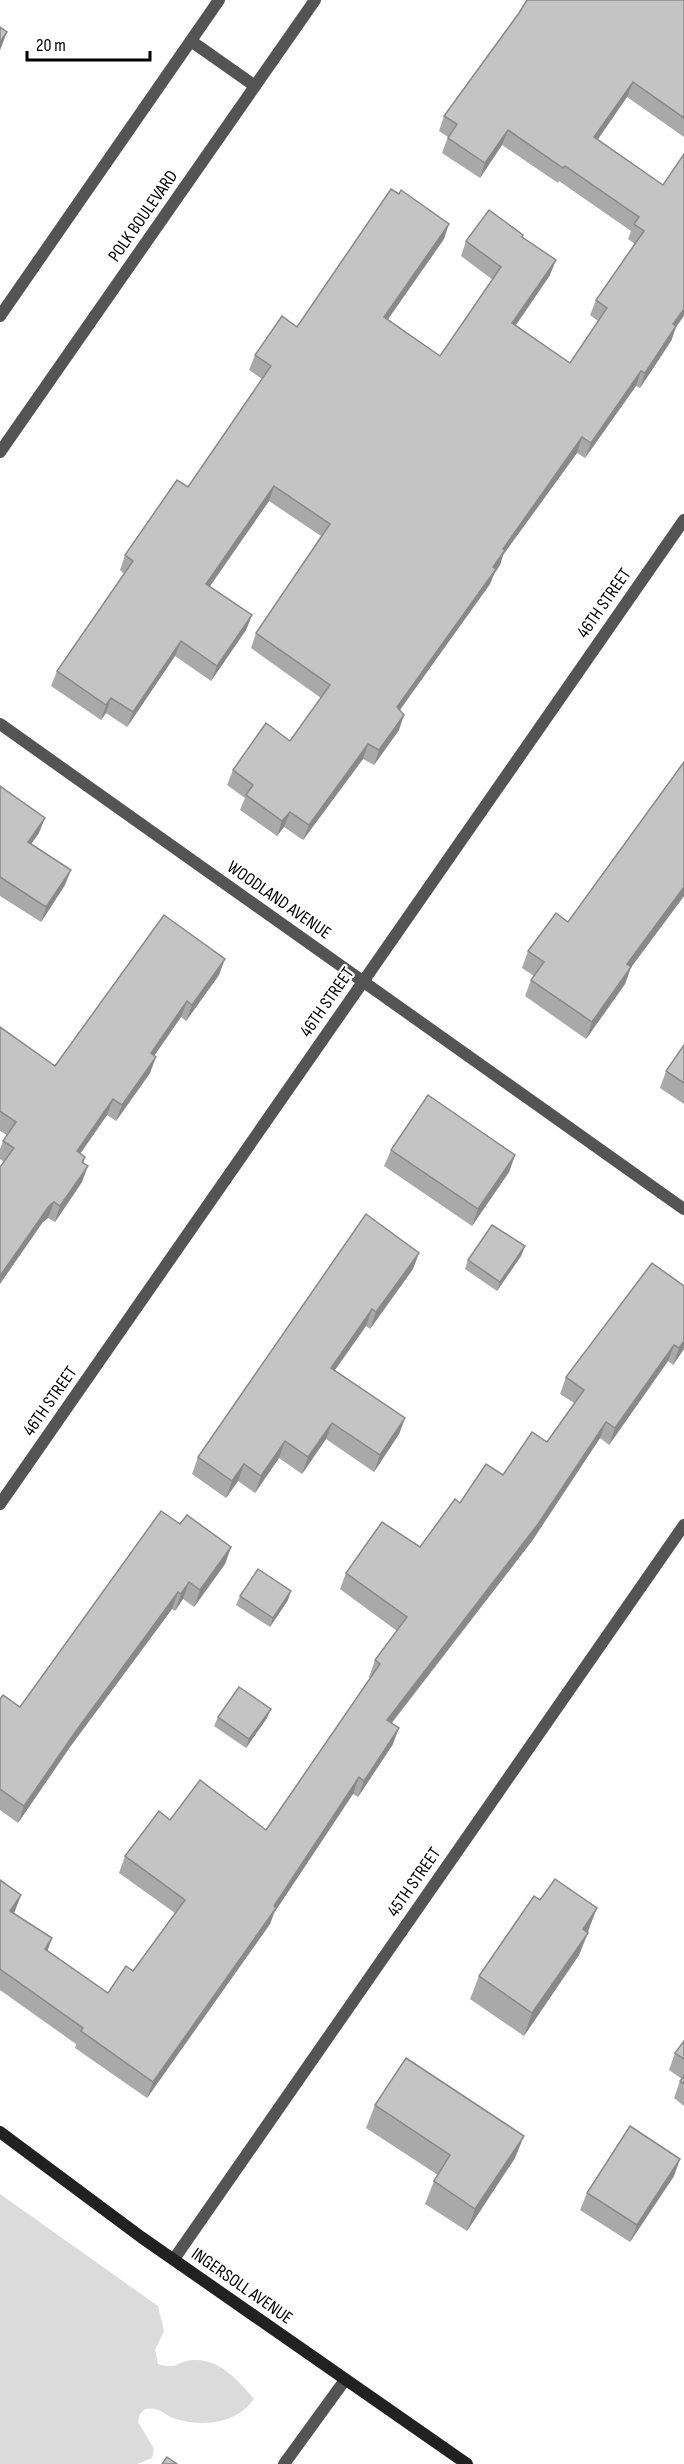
<svg xmlns="http://www.w3.org/2000/svg" width="684" height="2464" font-family="'Sofia Sans Condensed',sans-serif">
	<style>
		.green { fill: #dbdbdb }
		.lines { fill: none; stroke-linecap: round; stroke-linejoin: round }
		.lane { stroke: #545454; stroke-width: 12 }
		.street { stroke: #545454; stroke-width: 12 }
		.secondary { stroke: #212121; stroke-width: 12 }
		.wall { fill: #a9a9a9 }
		.shaded-wall { fill: #898989 }
		.building { fill: #c4c4c4; stroke: #898989; stroke-width: 1.5 }
		.labels { text-anchor: middle; dominant-baseline: central; stroke-width: 4.5; stroke-linejoin: round; paint-order: stroke }
		.street-label { font-size: 18px; fill: #000; stroke: #fff }
	</style>
	<rect width="100%" height="100%" fill="#fff"/>
	<path class="green" d="M0,2194L158,2306L164,2331L155,2350L158,2364C179,2370 177,2361 193,2360C219,2358 239,2381 254,2399C236,2424 204,2427 176,2419C163,2415 160,2406 145,2409L140,2414L138,2422L154,2449L152,2458L137,2464H0Z"/>
	<g class="lines">
		<g class="lane">
			<path d="M191,41L255,86"/>
			<path d="M284,2464L345,2380"/>
		</g>
		<g class="street">
			<path d="M0,316L219,0"/>
			<path d="M0,452L315,0"/>
			<path d="M0,724L684,1209"/>
			<path d="M0,1504L684,520"/>
			<path d="M174,2259L684,1525"/>
		</g>
		<path class="secondary" d="M0,2132L141,2237L467,2464"/>
	</g>
	<g class="wall">
		<path d="M684,0V137L627,97L598,139L663,185L676,327L671,341L640,388L636,386L585,458L577,453L503,555L500,565L494,574L490,584L400,710L399,730L374,765L363,759L303,840L284,827L277,836L240,810L245,798L227,785L233,770L290,741L321,698L251,648L256,633L321,536L269,501L210,586L252,615L246,630L211,681L175,656L127,727L106,713L101,720L51,686L57,671L124,574L120,570L125,555L188,487L262,379L249,370L255,355L297,327L444,239L388,319L440,356L493,280L461,256L466,241L523,235L522,238L550,275L516,325L570,363L598,321L590,315L596,300L635,244L628,239L631,231L559,181L558,183L502,145L480,178L442,153L448,137L439,131L444,116Z"/>
		<path d="M684,762V896L631,967L625,984L586,1039L525,996L531,980L534,976L522,968L528,951L568,922Z"/>
		<path d="M0,786L39,833L31,844L65,885L41,922L0,896Z"/>
		<path d="M219,975L186,1021L181,1017L154,1056L150,1073L116,1121L107,1115L80,1154L85,1157L84,1163L82,1182L55,1222L48,1218L43,1222L4,1162L0,1159V1149L3,1141L7,1135L0,1131V1027L55,1066Z"/>
		<path d="M684,1045V1104L660,1088L666,1071Z"/>
		<path d="M391,1150L515,1155L509,1172L472,1226L384,1166Z"/>
		<path d="M525,1246L521,1256L497,1291L465,1269L468,1260Z"/>
		<path d="M413,1269L370,1329L366,1326L335,1370L405,1418L399,1434L374,1472L326,1439L302,1474L279,1458L255,1493L238,1481L226,1498L192,1474L198,1457Z"/>
		<path d="M684,1286V1349L673,1365L668,1361L609,1445L600,1438L532,1541L392,1723L393,1744L358,1797L353,1794L274,1913L270,1924L147,2098L75,2048L76,2044L0,1990V1880L15,1911L14,1913L52,1938L47,1951L108,1993L133,1971L175,1913L119,1873L125,1856L170,1820L266,1830L370,1678L369,1677L375,1660L397,1631L340,1589L346,1573L420,1547L460,1503L503,1475L547,1442L574,1403L560,1394L566,1377Z"/>
		<path d="M180,1524L231,1547L225,1564L194,1607L183,1599L175,1611L172,1609L70,1747L18,1823L0,1810V1699L20,1707Z"/>
		<path d="M240,1596L288,1600L270,1627L236,1605Z"/>
		<path d="M218,1717L267,1718L246,1748L214,1726Z"/>
		<path d="M589,1931L579,1955L524,2036L470,1999L479,1976Z"/>
		<path d="M684,2041V2106L674,2098L680,2081L682,2079L669,2070L675,2053Z"/>
		<path d="M375,2105L515,2158L467,2231L425,2204L434,2181L438,2175L366,2128Z"/>
		<path d="M674,2176L630,2242L580,2210L587,2193Z"/>
	</g>
	<g class="shaded-wall">
		<path d="M7,32L1,48L0,50V42Z"/>
		<path d="M633,82L627,97L589,152L594,137Z"/>
		<path d="M508,130L502,145L480,178L485,163Z"/>
		<path d="M449,224L444,239L379,332L384,317Z"/>
		<path d="M556,260L550,275L507,338L512,323Z"/>
		<path d="M684,309V316L676,327L671,341L640,388L645,373L673,324Z"/>
		<path d="M641,371L636,386L585,458L591,443Z"/>
		<path d="M582,437L577,453L503,555L500,565L494,574L490,584L391,722L397,707L493,567L503,549Z"/>
		<path d="M274,486L269,501L201,599L206,584Z"/>
		<path d="M252,615L246,630L211,681L217,666Z"/>
		<path d="M181,641L175,656L127,727L133,712Z"/>
		<path d="M111,698L106,713L101,720L106,705Z"/>
		<path d="M404,715L399,730L374,765L379,750Z"/>
		<path d="M368,744L363,759L303,840L309,825Z"/>
		<path d="M290,812L284,827L277,836L282,821Z"/>
		<path d="M45,818L39,833L22,857L28,842Z"/>
		<path d="M71,870L65,885L41,922L46,907Z"/>
		<path d="M684,887V896L621,981L627,964Z"/>
		<path d="M225,959L219,975L186,1021L192,1005Z"/>
		<path d="M631,967L625,984L586,1039L592,1022Z"/>
		<path d="M187,1001L181,1017L145,1069L151,1053Z"/>
		<path d="M156,1057L150,1073L116,1121L122,1105Z"/>
		<path d="M113,1099L107,1115L71,1167L77,1151Z"/>
		<path d="M515,1155L509,1172L472,1226L478,1209Z"/>
		<path d="M88,1166L82,1182L55,1222L60,1206Z"/>
		<path d="M54,1202L48,1218L43,1222L0,1284V1276L49,1206Z"/>
		<path d="M525,1246L521,1256L497,1291L500,1282Z"/>
		<path d="M419,1253L413,1269L370,1329L376,1312Z"/>
		<path d="M372,1309L366,1326L325,1384L331,1368Z"/>
		<path d="M684,1341V1349L673,1365L679,1348Z"/>
		<path d="M674,1345L668,1361L609,1445L615,1428Z"/>
		<path d="M405,1418L399,1434L374,1472L380,1455Z"/>
		<path d="M606,1422L600,1438L532,1541L381,1736L387,1720Z"/>
		<path d="M332,1423L326,1439L302,1474L308,1457Z"/>
		<path d="M285,1441L279,1458L255,1493L261,1476Z"/>
		<path d="M244,1464L238,1481L226,1498L232,1481Z"/>
		<path d="M231,1547L225,1564L194,1607L200,1590Z"/>
		<path d="M189,1582L183,1599L175,1611L181,1594Z"/>
		<path d="M291,1591L288,1600L270,1627L273,1618Z"/>
		<path d="M178,1592L172,1609L70,1747L18,1823L24,1806L76,1731Z"/>
		<path d="M271,1709L267,1718L246,1748L249,1739Z"/>
		<path d="M399,1728L393,1744L358,1797L364,1781Z"/>
		<path d="M359,1777L353,1794L274,1913L270,1924L147,2098L153,2082L274,1906Z"/>
		<path d="M21,1895L15,1911L4,1927L10,1911Z"/>
		<path d="M597,1908L579,1955L524,2036L532,2013L583,1929Z"/>
		<path d="M52,1938L46,1955L45,1949Z"/>
		<path d="M524,2136L515,2158L467,2231L475,2209Z"/>
		<path d="M680,2159L674,2176L630,2242L637,2225Z"/>
	</g>
	<g class="building">
		<path d="M527,0H684V118L633,82L594,137L663,185L684,154V309L673,324L676,326L645,373L641,371L591,443L582,437L503,549L505,550L493,567L496,569L397,707L404,715L379,750L368,744L309,825L290,812L282,821L246,795L253,785L233,770L266,723L290,741L330,685L256,633L330,524L274,486L206,584L252,615L217,666L181,641L133,712L111,698L106,705L57,671L133,561L125,555L177,480L188,487L271,366L255,355L282,316L297,327L391,189L399,194L401,190L449,224L384,317L440,356L501,267L466,241L489,210L523,235L522,237L556,260L512,323L570,363L607,308L596,300L644,231L634,224L639,217L565,166L563,168L508,130L485,163L448,138L457,124L444,116L519,13Z"/>
		<path d="M0,27L7,32L0,42Z"/>
		<path d="M684,762V887L627,964L631,967L592,1022L531,980L544,962L528,951L556,913L568,922Z"/>
		<path d="M0,786L45,818L28,842L71,870L46,907L0,877Z"/>
		<path d="M164,915L225,959L192,1005L187,1001L151,1053L156,1057L122,1105L113,1099L77,1151L85,1157L82,1162L88,1166L60,1206L54,1202L49,1206L0,1276V1167L14,1148L3,1141L16,1122L0,1111V1027L55,1066Z"/>
		<path d="M684,1045V1083L666,1071Z"/>
		<path d="M428,1095L515,1155L478,1209L391,1150Z"/>
		<path d="M366,1214L419,1253L376,1312L372,1309L331,1368L405,1418L380,1455L332,1423L308,1457L285,1441L261,1476L244,1464L232,1481L198,1457Z"/>
		<path d="M492,1225L525,1246L500,1282L468,1260Z"/>
		<path d="M652,1263L684,1286V1341L679,1348L674,1345L615,1428L606,1422L538,1524L387,1720L399,1728L364,1781L359,1777L274,1906L276,1908L153,2082L81,2031L83,2028L0,1969V1880L21,1895L10,1911L52,1938L45,1949L108,1993L126,1966L133,1971L185,1900L125,1856L159,1811L170,1820L200,1780L266,1830L380,1664L375,1660L407,1617L346,1573L382,1522L420,1547L455,1499L460,1503L486,1464L503,1475L532,1432L547,1442L584,1390L566,1377Z"/>
		<path d="M161,1511L180,1524L187,1515L231,1547L200,1590L189,1582L181,1594L178,1592L76,1731L24,1806L0,1789V1699L3,1695L20,1707Z"/>
		<path d="M258,1569L291,1591L273,1618L240,1596Z"/>
		<path d="M239,1687L271,1709L249,1739L218,1717Z"/>
		<path d="M555,1879L597,1908L583,1929L588,1933L532,2013L479,1976L534,1896L540,1900Z"/>
		<path d="M684,2041V2059L675,2053Z"/>
		<path d="M406,2058L524,2136L475,2209L434,2181L450,2155L375,2105Z"/>
		<path d="M684,2076V2084L680,2081Z"/>
		<path d="M630,2126L680,2159L637,2225L587,2193Z"/>
		<path d="M167,2457L177,2464H162Z"/>
	</g>
	<g class="labels">
		<g class="street-label">
			<text transform="translate(143 216) rotate(-55)">POLK BOULEVARD</text>
			<text transform="translate(604 603) rotate(-55)">46TH STREET</text>
			<text transform="translate(279 900) rotate(35)">WOODLAND AVENUE</text>
			<text transform="translate(327 1002) rotate(-55)">46TH STREET</text>
			<text transform="translate(50 1401) rotate(-55)">46TH STREET</text>
			<text transform="translate(414 1882) rotate(-55)">45TH STREET</text>
			<text transform="translate(242 2286) rotate(35)">INGERSOLL AVENUE</text>
		</g>
	</g>
	<path d="M27 51v9h123v-9" fill="none" stroke="#000000" stroke-width="3"/>
	<text x="36" y="51" font-size="18" fill="#000000" stroke="#ffffff" stroke-width="4.5" paint-order="stroke">20 m</text>
</svg>
